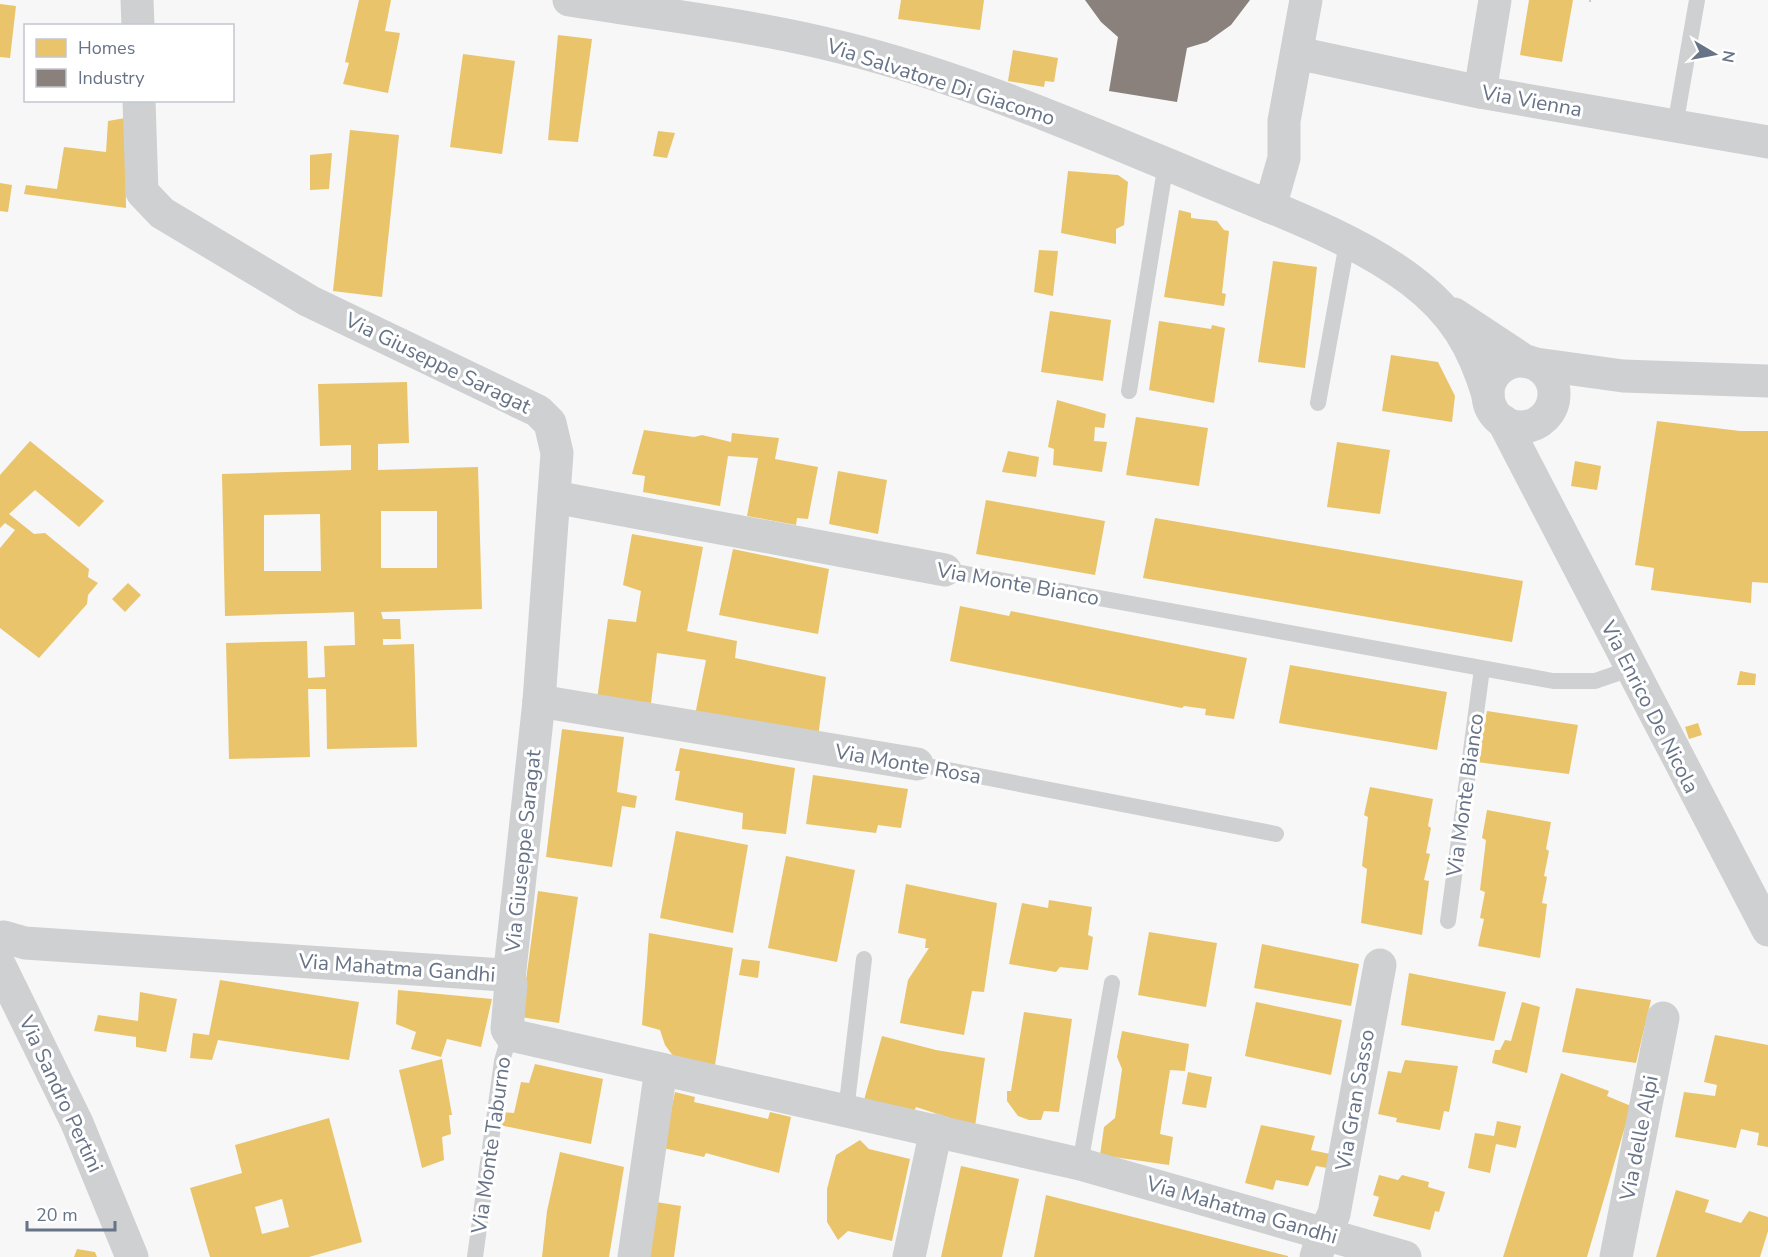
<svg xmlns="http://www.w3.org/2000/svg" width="1768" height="1257" font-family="'Nunito Sans',sans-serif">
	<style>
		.homes { fill: #e9c46a; fill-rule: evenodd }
		.industry { fill: #8a817c }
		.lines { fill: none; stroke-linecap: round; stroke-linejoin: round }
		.path { stroke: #cdcdce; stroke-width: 4; stroke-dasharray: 3 3; stroke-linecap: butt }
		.lane { stroke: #cfd0d2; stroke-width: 16 }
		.street { stroke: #cfd0d2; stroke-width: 33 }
		.labels { text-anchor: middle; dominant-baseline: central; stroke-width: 6; stroke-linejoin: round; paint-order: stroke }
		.street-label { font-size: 21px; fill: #677387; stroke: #fff }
	</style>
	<rect width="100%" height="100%" fill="#f7f7f7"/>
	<g class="homes">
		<path d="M359,0H391L385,31L400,33L388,93L343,84L349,63L345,62Z"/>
		<path d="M901,0H984L980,30L898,19Z"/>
		<path d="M1529,0H1573L1562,62L1520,55Z"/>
		<path d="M0,4L16,6L10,58L0,57Z"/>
		<path d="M558,35L592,39L578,142L548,140Z"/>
		<path d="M1013,50L1058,58L1054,82L1045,81L1044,87L1008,81Z"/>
		<path d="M463,54L515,61L502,154L450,147Z"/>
		<path d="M125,118L126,208L24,194L26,185L57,189L64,147L106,152L108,121Z"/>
		<path d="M350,130L399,135L382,297L333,291Z"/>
		<path d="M658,131L675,133L667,158L653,156Z"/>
		<path d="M332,153L329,189L310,190V155Z"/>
		<path d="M1068,171L1118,175L1128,182L1124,225L1116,229V244L1061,233Z"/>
		<path d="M0,183L12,185L8,212L0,211Z"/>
		<path d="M1179,210L1191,213V218L1217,221L1224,230L1229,231L1222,293L1226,294L1224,306L1164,297Z"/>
		<path d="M1039,250L1058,251L1053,296L1034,292Z"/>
		<path d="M1273,261L1317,267L1305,368L1258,362Z"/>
		<path d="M1050,311L1111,320L1103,381L1041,372Z"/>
		<path d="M1159,321L1211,329L1212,325L1225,328L1214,403L1149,390Z"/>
		<path d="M1391,355L1438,362L1455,396L1452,422L1382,411Z"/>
		<path d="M407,382L409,443L378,444V470L478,467L482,609L381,612L383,619H400L401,639H383V645L414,644L417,747L327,749L326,689H308L310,757L229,759L226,643L307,641L308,678L325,677L324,646L355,645L354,612L225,616L222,474L351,470V445L320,446L318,384ZM381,511H437V568H381ZM320,514L321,571H264V515Z"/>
		<path d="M1057,400L1106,414L1104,428L1095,427L1094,441L1107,442L1102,472L1053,465L1054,449L1048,447Z"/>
		<path d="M1136,417L1208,428L1199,486L1126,475Z"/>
		<path d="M1657,421L1740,431H1768V583L1752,582L1751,603L1651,590L1654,568L1635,565Z"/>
		<path d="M644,430L694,437L702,435L731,442L732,433L779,438L775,459L818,467L808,519L797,518L796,525L747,516L758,458L728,456L720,506L643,492L645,476L632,474Z"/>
		<path d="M30,441L104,501L79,527L35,490L9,514L34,534L45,533L89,569L88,577L98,583L88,595L87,604L39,658L0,628V548L15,530L5,523L0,528V475Z"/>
		<path d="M1337,442L1390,450L1380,514L1327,507Z"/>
		<path d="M1008,451L1039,457L1036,477L1002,472Z"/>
		<path d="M1575,461L1601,466L1597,490L1571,486Z"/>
		<path d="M838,471L887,480L878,534L829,524Z"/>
		<path d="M986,500L1105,521L1095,575L976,554Z"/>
		<path d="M1155,518L1523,581L1512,642L1143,578Z"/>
		<path d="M632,534L703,547L687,631L737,641L735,658L826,677L818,737L695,715L706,660L657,653L651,703L597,700L608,619L636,622L641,591L623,585Z"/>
		<path d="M733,549L829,569L818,634L719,615Z"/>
		<path d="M128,583L141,595L125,612L112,599Z"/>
		<path d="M960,606L1009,616L1011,611L1247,658L1234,719L1205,715L1206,709L1184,706L1182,708L950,661Z"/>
		<path d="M1290,665L1447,692L1437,750L1279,723Z"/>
		<path d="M1740,671L1756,674L1755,685H1737Z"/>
		<path d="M1487,711L1578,725L1569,774L1477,762Z"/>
		<path d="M1698,723L1702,735L1689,739L1685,727Z"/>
		<path d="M562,729L624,737L617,792L637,796L635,808L622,806L612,867L546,857Z"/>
		<path d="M680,748L795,768L786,834L742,829L743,813L675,800L680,771H675Z"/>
		<path d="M813,775L908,789L901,828L878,825L876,833L806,824Z"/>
		<path d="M1370,787L1433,799L1428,826L1431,828L1426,853L1430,854L1424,880L1429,881L1422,935L1361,923L1367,869L1362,866L1368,817L1364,815Z"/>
		<path d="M1487,810L1551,822L1546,849L1549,851L1544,876L1547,877L1542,903L1547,904L1540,958L1478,946L1484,919L1480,918L1485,892L1480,890L1486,840L1482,838Z"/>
		<path d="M676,831L748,845L733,933L660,918Z"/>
		<path d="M786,856L855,870L837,962L768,948Z"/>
		<path d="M906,884L997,903L984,992L972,991L964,1035L900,1023L908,980L929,948H925L926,939L898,933Z"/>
		<path d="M538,891L578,897L559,1023L521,1017Z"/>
		<path d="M1049,900L1092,907L1088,935L1093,937L1088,970L1060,967L1056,972L1009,964L1022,903L1048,908Z"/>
		<path d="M1149,932L1217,943L1206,1007L1138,995Z"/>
		<path d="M649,933L733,948L715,1065L674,1057L665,1045L660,1030L642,1025Z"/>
		<path d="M1262,944L1359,964L1351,1006L1254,988Z"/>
		<path d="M742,959L760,961L758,978L739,975Z"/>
		<path d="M1409,973L1506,992L1494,1041L1401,1025Z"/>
		<path d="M220,980L359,1002L349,1060L218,1040L212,1060L190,1058L193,1033L209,1035Z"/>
		<path d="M1576,988L1651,1000L1636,1063L1562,1052Z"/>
		<path d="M398,990L492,999L481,1047L447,1039L441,1057L411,1049L416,1032L396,1024Z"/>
		<path d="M140,992L177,999L166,1052L136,1047V1037L94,1031L98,1015L138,1021Z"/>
		<path d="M1256,1002L1342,1020L1331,1075L1245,1056Z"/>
		<path d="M1522,1002L1540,1007L1527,1073L1492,1063L1495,1050H1500L1505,1040L1511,1041Z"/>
		<path d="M1024,1012L1072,1019L1059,1112L1044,1111L1041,1120H1029L1018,1116L1007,1101V1091H1011Z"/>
		<path d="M1122,1031L1189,1044L1185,1071L1170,1070L1160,1134L1173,1137L1169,1165L1100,1155L1104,1127L1115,1118L1122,1069L1117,1057Z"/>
		<path d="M1715,1035L1768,1045V1147L1757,1145L1759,1133L1741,1129L1736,1148L1675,1137L1684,1092L1715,1096L1717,1085L1704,1082Z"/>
		<path d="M882,1036L936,1050L985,1058L975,1126L916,1107L914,1112L864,1100Z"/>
		<path d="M442,1059L452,1115H449L451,1134L442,1137L444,1160L422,1168L399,1070Z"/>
		<path d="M1405,1060L1458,1066L1449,1112L1444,1111L1440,1130L1396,1122L1397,1118L1378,1114L1388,1071L1401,1073Z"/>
		<path d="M535,1064L603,1079L591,1144L499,1125L502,1112L514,1113L521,1082L529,1083Z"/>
		<path d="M1188,1072L1212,1077L1206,1108L1182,1104Z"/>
		<path d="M1561,1073L1609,1091L1607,1096L1631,1106L1587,1257H1503Z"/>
		<path d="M675,1092L695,1097L694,1102L768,1119L770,1112L791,1117L779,1173L706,1153L704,1157L663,1148Z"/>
		<path d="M329,1118L362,1242L309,1257H210L190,1188L242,1173L235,1145ZM282,1199L289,1227L262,1234L255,1207Z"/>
		<path d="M1497,1121L1521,1126L1516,1148L1496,1144L1490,1173L1468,1168L1475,1133L1494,1136Z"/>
		<path d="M1261,1125L1315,1136L1311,1150L1335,1155L1333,1169L1316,1166L1308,1186L1276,1180L1273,1190L1245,1183Z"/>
		<path d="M860,1140L869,1149L910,1159L892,1241L848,1231L838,1240L827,1222V1189L836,1155Z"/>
		<path d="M560,1152L624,1167L609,1257H542L547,1211Z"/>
		<path d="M961,1166L1019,1179L1002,1257H941Z"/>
		<path d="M1379,1175L1398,1180L1402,1175L1429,1182L1428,1187L1445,1192L1439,1212L1435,1211L1430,1230L1373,1216L1379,1197L1373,1195Z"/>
		<path d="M1676,1190L1709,1200L1705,1212L1741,1223L1749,1211L1768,1217V1231L1760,1257H1656Z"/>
		<path d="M1046,1195L1288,1256V1257H1034Z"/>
		<path d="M656,1202L681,1206L674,1257H648Z"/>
		<path d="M77,1249L95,1252L97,1257H74Z"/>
	</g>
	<path class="industry" d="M1085,0H1250L1231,25L1207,42L1187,48L1177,102L1109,91L1118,37L1101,22Z"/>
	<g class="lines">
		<path class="path" d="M1589,0H1591"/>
		<g class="lane">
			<path d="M1675,126L1697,0"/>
			<path d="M1129,391L1166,163"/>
			<path d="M1318,403L1347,243"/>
			<path d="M945,570L1553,681H1595L1630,669"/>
			<path d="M917,764L1276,834"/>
			<path d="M1448,921L1482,669"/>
			<path d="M846,1111L864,959"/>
			<path d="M1080,1164L1112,983"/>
			<path d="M475,1257L502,1061L510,1034"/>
		</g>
		<g class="street">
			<path d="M137,0L138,26"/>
			<path d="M569,0C659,14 751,25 840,47C967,78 1087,131 1207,181C1272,208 1356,238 1412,281C1454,313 1473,346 1488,395"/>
			<path d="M1297,53L1480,92L1768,142"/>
			<path d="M1480,92L1495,0"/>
			<path d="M139,100L142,192L162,213L309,301L538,411L550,423L557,453L539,701L509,979"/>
			<path d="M1270,207L1284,158V121L1306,0"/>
			<path d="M1454,314L1525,361"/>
			<circle cx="1521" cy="394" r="33"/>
			<path d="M1536,364L1623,376L1768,381"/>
			<path d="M1503,421L1768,930"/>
			<path d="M554,497L945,570"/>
			<path d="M539,701L917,764"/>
			<path d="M4,937L25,943L503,975L511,984L507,1029L511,1035L1080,1164L1405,1257"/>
			<path d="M0,966L77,1123L132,1257"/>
			<path d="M634,1257L661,1069"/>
			<path d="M909,1257L936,1130"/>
			<path d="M1316,1257L1322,1238L1334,1214L1380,965"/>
			<path d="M1616,1257L1663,1018"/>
		</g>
	</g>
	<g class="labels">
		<g class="street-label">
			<text transform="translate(941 82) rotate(18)">Via Salvatore Di Giacomo</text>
			<text transform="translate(1532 101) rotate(10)">Via Vienna</text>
			<text transform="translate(438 363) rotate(26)">Via Giuseppe Saragat</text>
			<text transform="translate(1018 584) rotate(10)">Via Monte Bianco</text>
			<text transform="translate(1650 707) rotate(63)">Via Enrico De Nicola</text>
			<text transform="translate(908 764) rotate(10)">Via Monte Rosa</text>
			<text transform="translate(1465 795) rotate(-82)">Via Monte Bianco</text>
			<text transform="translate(523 851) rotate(-84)">Via Giuseppe Saragat</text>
			<text transform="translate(397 968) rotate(4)">Via Mahatma Gandhi</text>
			<text transform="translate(61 1094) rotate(65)">Via Sandro Pertini</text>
			<text transform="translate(1355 1100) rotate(-80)">Via Gran Sasso</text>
			<text transform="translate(1639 1138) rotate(-79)">Via delle Alpi</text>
			<text transform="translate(491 1145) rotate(-82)">Via Monte Taburno</text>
			<text transform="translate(1242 1210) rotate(16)">Via Mahatma Gandhi</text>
		</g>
	</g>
	<rect x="24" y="24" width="210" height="78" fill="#ffffff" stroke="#c2c7cf" stroke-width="1.5"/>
	<rect x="36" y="39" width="30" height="18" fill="#e9c46a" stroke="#c2c7cf" stroke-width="1.5"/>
	<text x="78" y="54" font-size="18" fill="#677387">Homes</text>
	<rect x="36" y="69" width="30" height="18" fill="#8a817c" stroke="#c2c7cf" stroke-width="1.5"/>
	<text x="78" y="84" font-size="18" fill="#677387">Industry</text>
	<g transform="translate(1714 54) rotate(100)" stroke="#ffffff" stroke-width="4.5" paint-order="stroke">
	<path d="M0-4.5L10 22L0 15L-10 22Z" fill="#677387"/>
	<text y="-9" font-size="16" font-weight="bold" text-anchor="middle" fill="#677387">N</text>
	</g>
	<path d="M27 1221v9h88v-9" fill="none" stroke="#677387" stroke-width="3"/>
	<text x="36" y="1221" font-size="18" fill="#677387" stroke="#ffffff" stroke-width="4.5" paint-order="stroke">20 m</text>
</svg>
